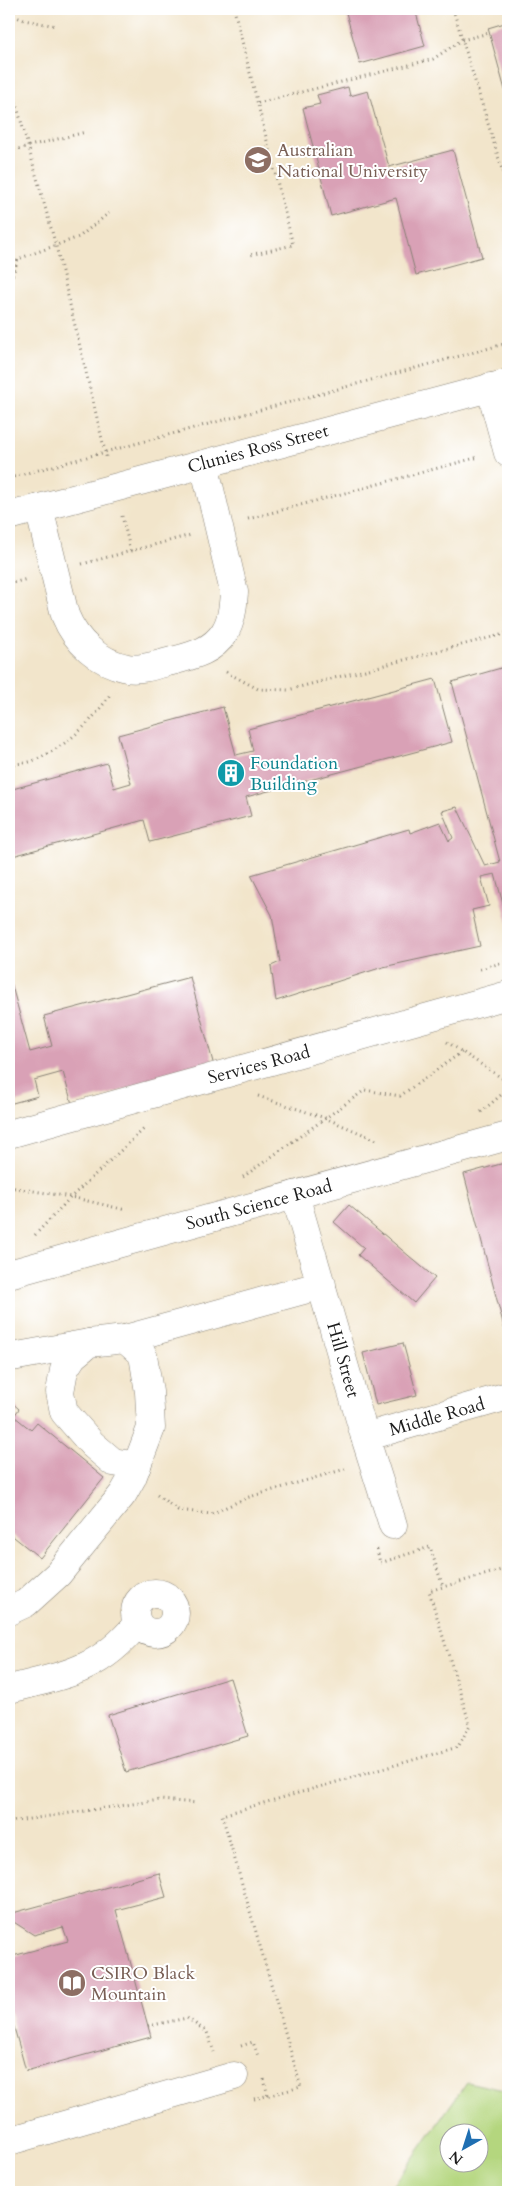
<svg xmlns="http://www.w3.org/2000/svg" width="517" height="2201" font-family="Cardo,serif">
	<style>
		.green { fill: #b4d67e; stroke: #68794d; fill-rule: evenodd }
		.building { fill: #d9a1b6 }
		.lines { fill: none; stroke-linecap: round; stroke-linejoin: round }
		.minor-casing { stroke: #878074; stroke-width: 29 }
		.path { stroke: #878074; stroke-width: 3; stroke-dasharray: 1 4; stroke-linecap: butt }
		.minor { stroke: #fff; stroke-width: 28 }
		.labels { text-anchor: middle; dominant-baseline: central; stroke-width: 4; stroke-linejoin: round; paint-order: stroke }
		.education-label { font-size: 18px; fill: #785e54; stroke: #fff; text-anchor: start }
		.street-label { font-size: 18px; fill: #1c1c1c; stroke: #fff }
		.culture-label { font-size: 18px; fill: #0d838f; stroke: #fff; text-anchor: start }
	</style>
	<rect width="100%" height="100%" fill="#fff"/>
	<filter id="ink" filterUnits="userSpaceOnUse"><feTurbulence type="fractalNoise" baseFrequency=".02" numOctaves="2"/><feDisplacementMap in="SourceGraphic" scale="10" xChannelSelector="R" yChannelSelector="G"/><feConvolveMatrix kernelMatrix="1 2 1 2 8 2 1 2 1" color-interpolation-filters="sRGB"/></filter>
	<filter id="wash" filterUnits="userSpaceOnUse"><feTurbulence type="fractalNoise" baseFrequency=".0096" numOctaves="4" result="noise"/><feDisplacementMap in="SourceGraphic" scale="20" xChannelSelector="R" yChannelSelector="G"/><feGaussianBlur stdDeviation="1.12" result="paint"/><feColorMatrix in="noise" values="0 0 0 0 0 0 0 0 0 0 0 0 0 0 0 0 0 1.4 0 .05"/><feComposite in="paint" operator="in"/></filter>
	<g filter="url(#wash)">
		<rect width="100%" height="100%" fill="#f2e5cb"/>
		<path class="green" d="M467,2082L508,2091V2192H389ZM450,2134H480V2164H450Z"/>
		<g id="blocks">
			<g class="building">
				<path d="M345,9H415L425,46L360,64Z"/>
				<path d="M508,22V101L488,28Z"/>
				<path d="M348,87L350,96L368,91L389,167L453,150L482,257L416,275L396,198L331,216L303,108L320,104L317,95Z"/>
				<path d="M508,666V923L495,874L481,877L489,906L472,910L480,946L383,967L276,1001L271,966L280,962L272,915L251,875L409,829L410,833L440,822L449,841L453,838L442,811L457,807L485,866L500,862L452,682Z"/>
				<path d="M435,679L452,742L246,797L251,816L150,842L144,820L9,857V790L107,763L114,788L131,783L118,735L223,707L236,755L253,751L248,729Z"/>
				<path d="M9,975L30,1052L52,1046L44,1016L190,977L214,1066L72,1104L63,1072L34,1080L38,1096L9,1104Z"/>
				<path d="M508,1162V1342L464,1174Z"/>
				<path d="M349,1205L435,1278L414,1303L358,1255L364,1248L334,1222Z"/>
				<path d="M403,1343L417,1395L376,1405L363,1353Z"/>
				<path d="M9,1400L19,1409L14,1416L31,1430L37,1423L104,1478L40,1558L9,1533Z"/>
				<path d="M230,1678L248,1736L126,1772L108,1715Z"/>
				<path d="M159,1873L166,1897L116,1910L151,2037L26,2071L9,2009V1957L68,1941L63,1927L34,1935L9,1919V1914Z"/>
			</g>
		</g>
	</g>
	<g filter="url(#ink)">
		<use href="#blocks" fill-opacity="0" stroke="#878074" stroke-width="1"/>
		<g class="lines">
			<defs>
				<g id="minor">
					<path d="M490,387L508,453"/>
					<path d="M39,508L65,615C76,642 98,662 127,668C142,671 161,663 176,660C195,655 213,650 224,633C232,621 233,606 234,592L204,464"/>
					<path d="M9,516L508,383"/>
					<path d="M9,1134L508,995"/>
					<path d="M295,1195L365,1437L393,1525"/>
					<path d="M9,1274L508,1136"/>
					<path d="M125,1339L89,1343L73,1356L64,1370L60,1392L64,1412L92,1444L113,1462L137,1466"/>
					<path d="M9,1356L12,1357L89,1343"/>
					<path d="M365,1437L508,1396"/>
					<circle cx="155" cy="1613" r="20"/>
					<path d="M9,1611L26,1603L58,1574L123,1494L132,1478L151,1428L149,1392L143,1355L125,1339L322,1285"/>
					<path d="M9,1689C65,1675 99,1671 137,1624"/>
					<path d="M9,2141L234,2076"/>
				</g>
			</defs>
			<use href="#minor" class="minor-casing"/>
			<g class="path">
				<path d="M234,9L293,245L250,255"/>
				<path d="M453,9L508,189"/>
				<path d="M9,14L24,20L56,26"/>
				<path d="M9,78L56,246L107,460"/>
				<path d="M258,103L433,59L462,40L489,33"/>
				<path d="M9,151L86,132"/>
				<path d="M9,278L12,277L18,259L79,237L109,213"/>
				<path d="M9,478L508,343"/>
				<path d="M122,516L131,552"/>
				<path d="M248,519L479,457"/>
				<path d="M82,564L191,535"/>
				<path d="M9,584L27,579"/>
				<path d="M226,672L258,689L288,690L508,633"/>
				<path d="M9,765C16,763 25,764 32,761C65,748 92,723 111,693"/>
				<path d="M480,969L508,961"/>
				<path d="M447,1042L508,1082"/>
				<path d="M258,1096L325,1118L379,1141"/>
				<path d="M481,1112L508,1089"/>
				<path d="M243,1177L365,1090L400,1096L462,1052"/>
				<path d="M9,1187L71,1197L126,1210"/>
				<path d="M35,1235L71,1197L145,1128"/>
				<path d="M157,1495L178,1510L211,1514L246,1498L345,1469"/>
				<path d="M377,1549L380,1563L430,1547L443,1587"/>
				<path d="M9,1822L160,1800L197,1803"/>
				<path d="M148,2026L187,2018L207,2032L214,2052"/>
				<path d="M241,2046L253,2042L258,2056"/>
				<path d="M264,2079L268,2096"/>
				<path d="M254,2099L301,2087L222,1815L458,1747L470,1725L429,1591L508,1568"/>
				<path d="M292,2192L294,2189"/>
			</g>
			<use href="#minor" class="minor"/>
		</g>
	</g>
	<defs>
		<symbol id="university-disc" viewBox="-11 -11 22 22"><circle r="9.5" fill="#8d6e63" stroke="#fff"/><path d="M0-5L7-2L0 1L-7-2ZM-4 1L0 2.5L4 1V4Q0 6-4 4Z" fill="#fff"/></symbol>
		<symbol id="building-disc" viewBox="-11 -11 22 22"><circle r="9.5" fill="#0f9aa8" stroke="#fff"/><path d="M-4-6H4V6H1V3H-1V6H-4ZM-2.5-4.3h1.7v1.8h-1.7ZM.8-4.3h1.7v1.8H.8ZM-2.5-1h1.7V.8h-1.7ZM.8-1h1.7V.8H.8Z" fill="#fff"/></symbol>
		<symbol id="library-disc" viewBox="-11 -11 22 22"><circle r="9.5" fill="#8d6e63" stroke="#fff"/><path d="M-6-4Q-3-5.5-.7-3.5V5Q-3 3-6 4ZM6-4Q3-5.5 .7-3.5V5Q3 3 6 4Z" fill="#fff"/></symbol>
	</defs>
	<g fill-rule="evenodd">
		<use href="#university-disc" x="242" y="144" width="32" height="32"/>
		<use href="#building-disc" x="215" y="757" width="32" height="32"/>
		<use href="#library-disc" x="56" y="1967" width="32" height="32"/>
	</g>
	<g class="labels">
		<g class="education-label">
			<text x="277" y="150">Australian<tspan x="277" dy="21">National University</tspan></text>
			<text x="91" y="1973">CSIRO Black<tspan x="91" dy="21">Mountain</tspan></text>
		</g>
		<g class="street-label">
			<text transform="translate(258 449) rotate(-15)">Clunies Ross Street</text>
			<text transform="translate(259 1065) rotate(-15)">Services Road</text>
			<text transform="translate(259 1205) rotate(-15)">South Science Road</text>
			<text transform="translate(343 1360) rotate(74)">Hill Street</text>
			<text transform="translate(437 1417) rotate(-16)">Middle Road</text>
		</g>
		<g class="culture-label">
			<text x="250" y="763">Foundation<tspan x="250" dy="21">Building</tspan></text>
		</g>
	</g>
	<rect width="517" height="2201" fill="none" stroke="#fff" stroke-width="30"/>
	<g transform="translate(464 2148) rotate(219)"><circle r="24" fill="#ffffff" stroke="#a4a4a4"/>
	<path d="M0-4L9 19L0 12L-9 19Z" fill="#1f6fb2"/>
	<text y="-8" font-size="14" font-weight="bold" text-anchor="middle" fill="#1c1c1c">N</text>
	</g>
</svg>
